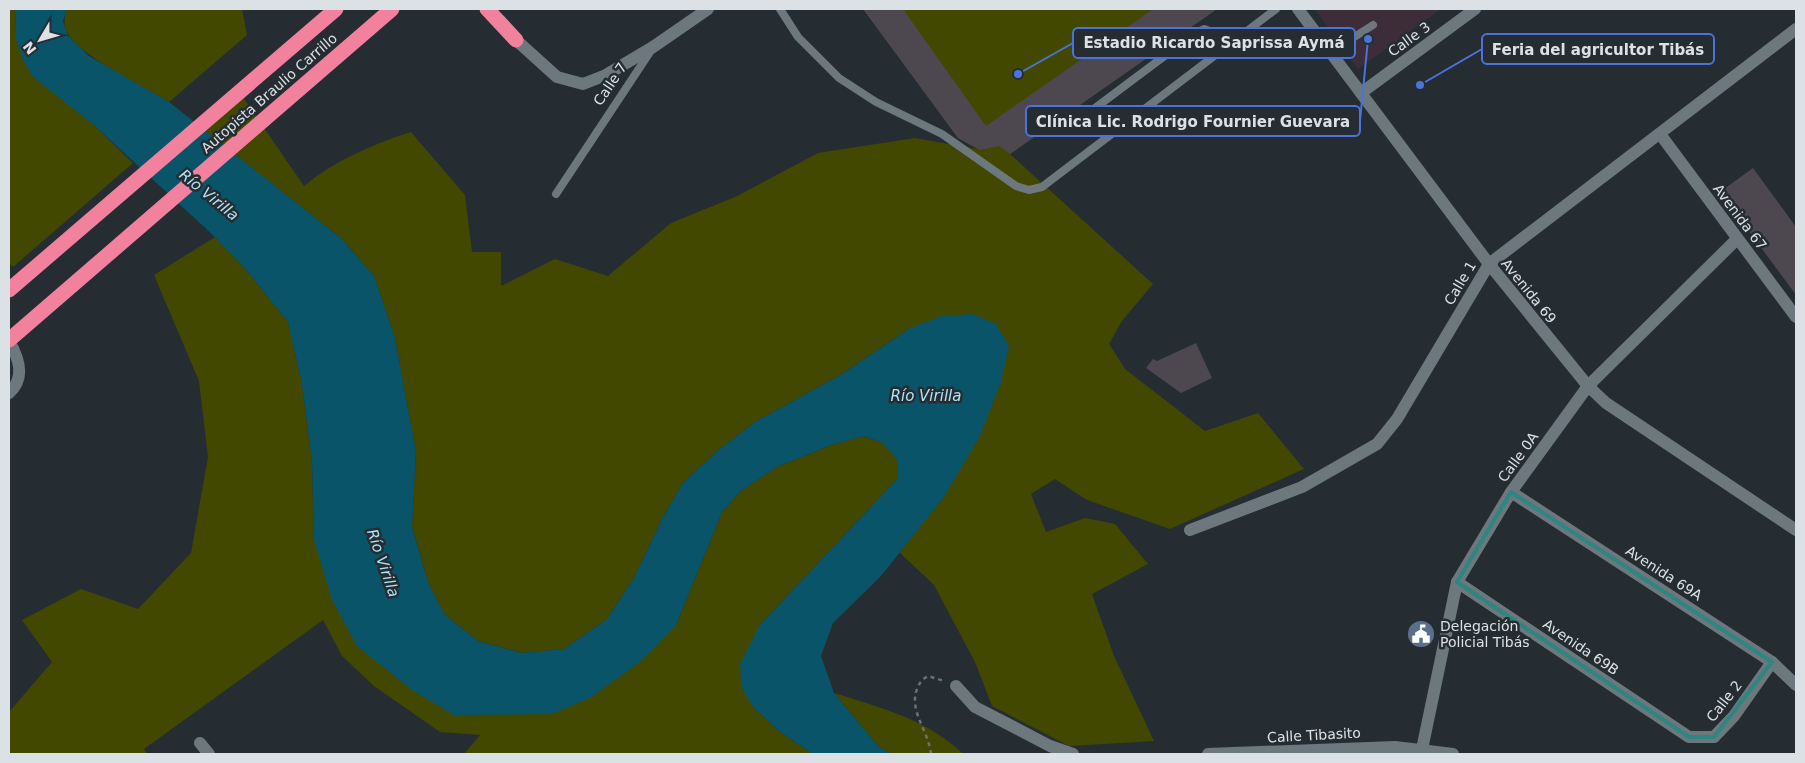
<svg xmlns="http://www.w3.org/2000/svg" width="1805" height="763" font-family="'DejaVu Sans',sans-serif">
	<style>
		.medical { fill: #3d2d39 }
		.green { fill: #424800 }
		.water { fill: #0a546a }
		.building { fill: #4d474f }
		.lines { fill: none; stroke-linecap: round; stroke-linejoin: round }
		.path { stroke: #6b7277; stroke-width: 2.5; stroke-dasharray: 4 4; stroke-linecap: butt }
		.lane { stroke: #6d777e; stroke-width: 8 }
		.street { stroke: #6d777e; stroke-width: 12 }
		.highway { stroke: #f2819e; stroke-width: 15 }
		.marked { fill: none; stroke: #2e8680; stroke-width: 4; stroke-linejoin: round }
		.labels { text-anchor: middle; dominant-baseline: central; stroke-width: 5; stroke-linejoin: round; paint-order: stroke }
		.street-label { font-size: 14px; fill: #dbe1e5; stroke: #252d33 }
		.poi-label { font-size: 14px; fill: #dbe1e5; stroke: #252d33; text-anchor: start }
		.water-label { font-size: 15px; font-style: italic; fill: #ade2f8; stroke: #252d33 }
		.leader { fill: none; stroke: #4c73db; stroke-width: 2 }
		.callout-dot { fill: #4c73db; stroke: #252d33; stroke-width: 2 }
		.callout { fill: #252d33; stroke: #4c73db; stroke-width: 2 }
		.callout-label { font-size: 15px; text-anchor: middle; font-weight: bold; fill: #dbe1e5 }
	</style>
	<rect width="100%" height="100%" fill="#252d33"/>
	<path class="medical" d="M1315,9H1441L1358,69Z"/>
	<g class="green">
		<path d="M9,9H16L15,36L95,126L133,163L13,267L9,263Z"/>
		<path d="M67,9H242L247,35L169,102C147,89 78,54 68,34C63,25 64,18 67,9Z"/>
		<path d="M863,9H1217L1010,154L1153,284L1122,321L1109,344L1125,369L1205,431L1258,413L1304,469L1170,529L1087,500L1055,479L1031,494L1046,532L1085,518L1115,524L1148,564L1092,594L1114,656L1154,741L1069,746L992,706L975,662L934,585L899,552L944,497L910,328L842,374L755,422L717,451L682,484L661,521L634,578L607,619L564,649L522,653L478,641L444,614L428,582L412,526L416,452L395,338L374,276L341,238L200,127L240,93L304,186C334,161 373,144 411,132L465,195L472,252H501V286L555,259L608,276L671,223L735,197L818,153L915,138L977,149L958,138Z"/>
		<path d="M215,237L248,272L288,322L302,384L312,462L314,540L412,690L676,625L722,512L741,491L777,467L831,445L863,436L883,443L899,461L897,479L759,626L753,707L779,731L813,754H464L480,735L440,732L374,686L342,656L323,620L144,749L147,754H9V712L52,662L22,620L81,589L138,609L191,553L208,457L199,381L154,275Z"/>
		<path d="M834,693C879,707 929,720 963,754H892L879,747Z"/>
	</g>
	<path class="water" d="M16,9H67L63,21L68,36L89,56L169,102L341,238L374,276L395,338L416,452L412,527L428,582L444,614L478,641L522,653L564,649L607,619L634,578L661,521L682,484L717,451L755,422L842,374L910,328L942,316L973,314L996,324L1009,346L1001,382L980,436L944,497L881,576L833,623L821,656L834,693L879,747L892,754H813L779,731L753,707L741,686L740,664L759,626L897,479L898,461L883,443L864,436L831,445L777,467L741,491L722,512L676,625L640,662L590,698L552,714L454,715L412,690L357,646L332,600L314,540L312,462L302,384L288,322L248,272L215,237L95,126L33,77L23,60L15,36Z"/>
	<g class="building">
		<path d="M863,9H903L986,126L1153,9H1217L1010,154L999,146L980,150L958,138Z"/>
		<path d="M1753,168L1796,227V295L1720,192Z"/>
		<path d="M1196,343L1212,378L1181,393L1146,368L1153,359L1157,361Z"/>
	</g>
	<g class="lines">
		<path class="path" d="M931,754C928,727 903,706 922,680L928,676L944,681"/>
		<g class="lane">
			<path d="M780,9L798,37L839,78L876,102L942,134L1016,186L1029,190L1042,187L1276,9"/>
			<path d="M1331,52L1373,25"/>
			<path d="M1071,126L1194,34L1204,29L1213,32L1229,45"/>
			<path d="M556,194L650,52"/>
		</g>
		<g class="street">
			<path d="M1298,9L1489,264L1588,386L1606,403L1796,530"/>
			<path d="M516,40L557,77L583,84L606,75L653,47L708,9"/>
			<path d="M1361,93L1475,9"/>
			<path d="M1660,134L1796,317"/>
			<path d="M9,341C19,358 26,378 9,393"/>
			<path d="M1511,492L1772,662L1796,685"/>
			<path d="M1190,530L1302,487L1377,444L1397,419L1489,264L1796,29"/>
			<path d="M1457,582L1689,737H1714L1734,716L1772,662"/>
			<path d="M956,686L975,707L1050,746L1073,754"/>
			<path d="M200,743L209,754"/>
			<path d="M1208,754L1395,747L1453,754"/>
			<path d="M1421,754L1457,582L1511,492L1588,386L1737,239"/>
		</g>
		<g class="highway">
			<path d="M487,9L516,40"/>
			<path d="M9,290L336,9"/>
			<path d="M9,340L392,9"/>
		</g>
	</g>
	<path class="marked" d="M1511,492L1772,662L1714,737H1689L1457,582Z"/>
	<defs>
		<symbol id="civic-disc" viewBox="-11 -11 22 22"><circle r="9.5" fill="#5c6f8a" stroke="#252d33"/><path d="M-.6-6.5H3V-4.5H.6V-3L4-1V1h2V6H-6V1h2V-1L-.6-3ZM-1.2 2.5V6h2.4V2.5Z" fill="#fff"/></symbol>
	</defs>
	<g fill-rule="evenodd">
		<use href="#civic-disc" x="1405" y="618" width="32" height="32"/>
	</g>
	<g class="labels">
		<g class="street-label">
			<text transform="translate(1409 39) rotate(-36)">Calle 3</text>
			<text transform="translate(610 84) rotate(-56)">Calle 7</text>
			<text transform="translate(269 93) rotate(-41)">Autopista Braulio Carrillo</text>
			<text transform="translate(1740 217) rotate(53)">Avenida 67</text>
			<text transform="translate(1460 283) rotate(-59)">Calle 1</text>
			<text transform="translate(1529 291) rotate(51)">Avenida 69</text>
			<text transform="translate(1518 457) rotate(-54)">Calle 0A</text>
			<text transform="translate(1664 573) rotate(33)">Avenida 69A</text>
			<text transform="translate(1581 647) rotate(34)">Avenida 69B</text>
			<text transform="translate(1724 701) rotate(-52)">Calle 2</text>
			<text transform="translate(1314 735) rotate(-3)">Calle Tibasito</text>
		</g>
		<g class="poi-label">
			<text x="1440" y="626">Delegación<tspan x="1440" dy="16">Policial Tibás</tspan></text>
		</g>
		<g class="water-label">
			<text transform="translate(209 195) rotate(39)">Río Virilla</text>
			<text x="926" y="396">Río Virilla</text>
			<text transform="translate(383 563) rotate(71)">Río Virilla</text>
		</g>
	</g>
	<path class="leader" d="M1018 74L1073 43M1420 85L1482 49M1368 39L1360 121"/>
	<g class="callout-dot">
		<circle cx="1018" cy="74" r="5"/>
		<circle cx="1420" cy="85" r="5"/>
		<circle cx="1368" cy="39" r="5"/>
	</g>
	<g class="callout">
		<rect x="1073" y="28" width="282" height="30" rx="5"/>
		<rect x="1482" y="34" width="232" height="30" rx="5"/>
		<rect x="1026" y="106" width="334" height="30" rx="5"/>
	</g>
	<g class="callout-label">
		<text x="1214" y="48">Estadio Ricardo Saprissa Aymá</text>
		<text x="1598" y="55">Feria del agricultor Tibás</text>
		<text x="1193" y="127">Clínica Lic. Rodrigo Fournier Guevara</text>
	</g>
	<rect width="1805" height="763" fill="none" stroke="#dbe1e5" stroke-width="20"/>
	<g transform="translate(40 40) rotate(232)" stroke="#252d33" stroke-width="4" paint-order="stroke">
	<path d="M0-4L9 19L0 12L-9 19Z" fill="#dbe1e5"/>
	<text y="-8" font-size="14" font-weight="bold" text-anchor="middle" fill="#dbe1e5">N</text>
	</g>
</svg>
